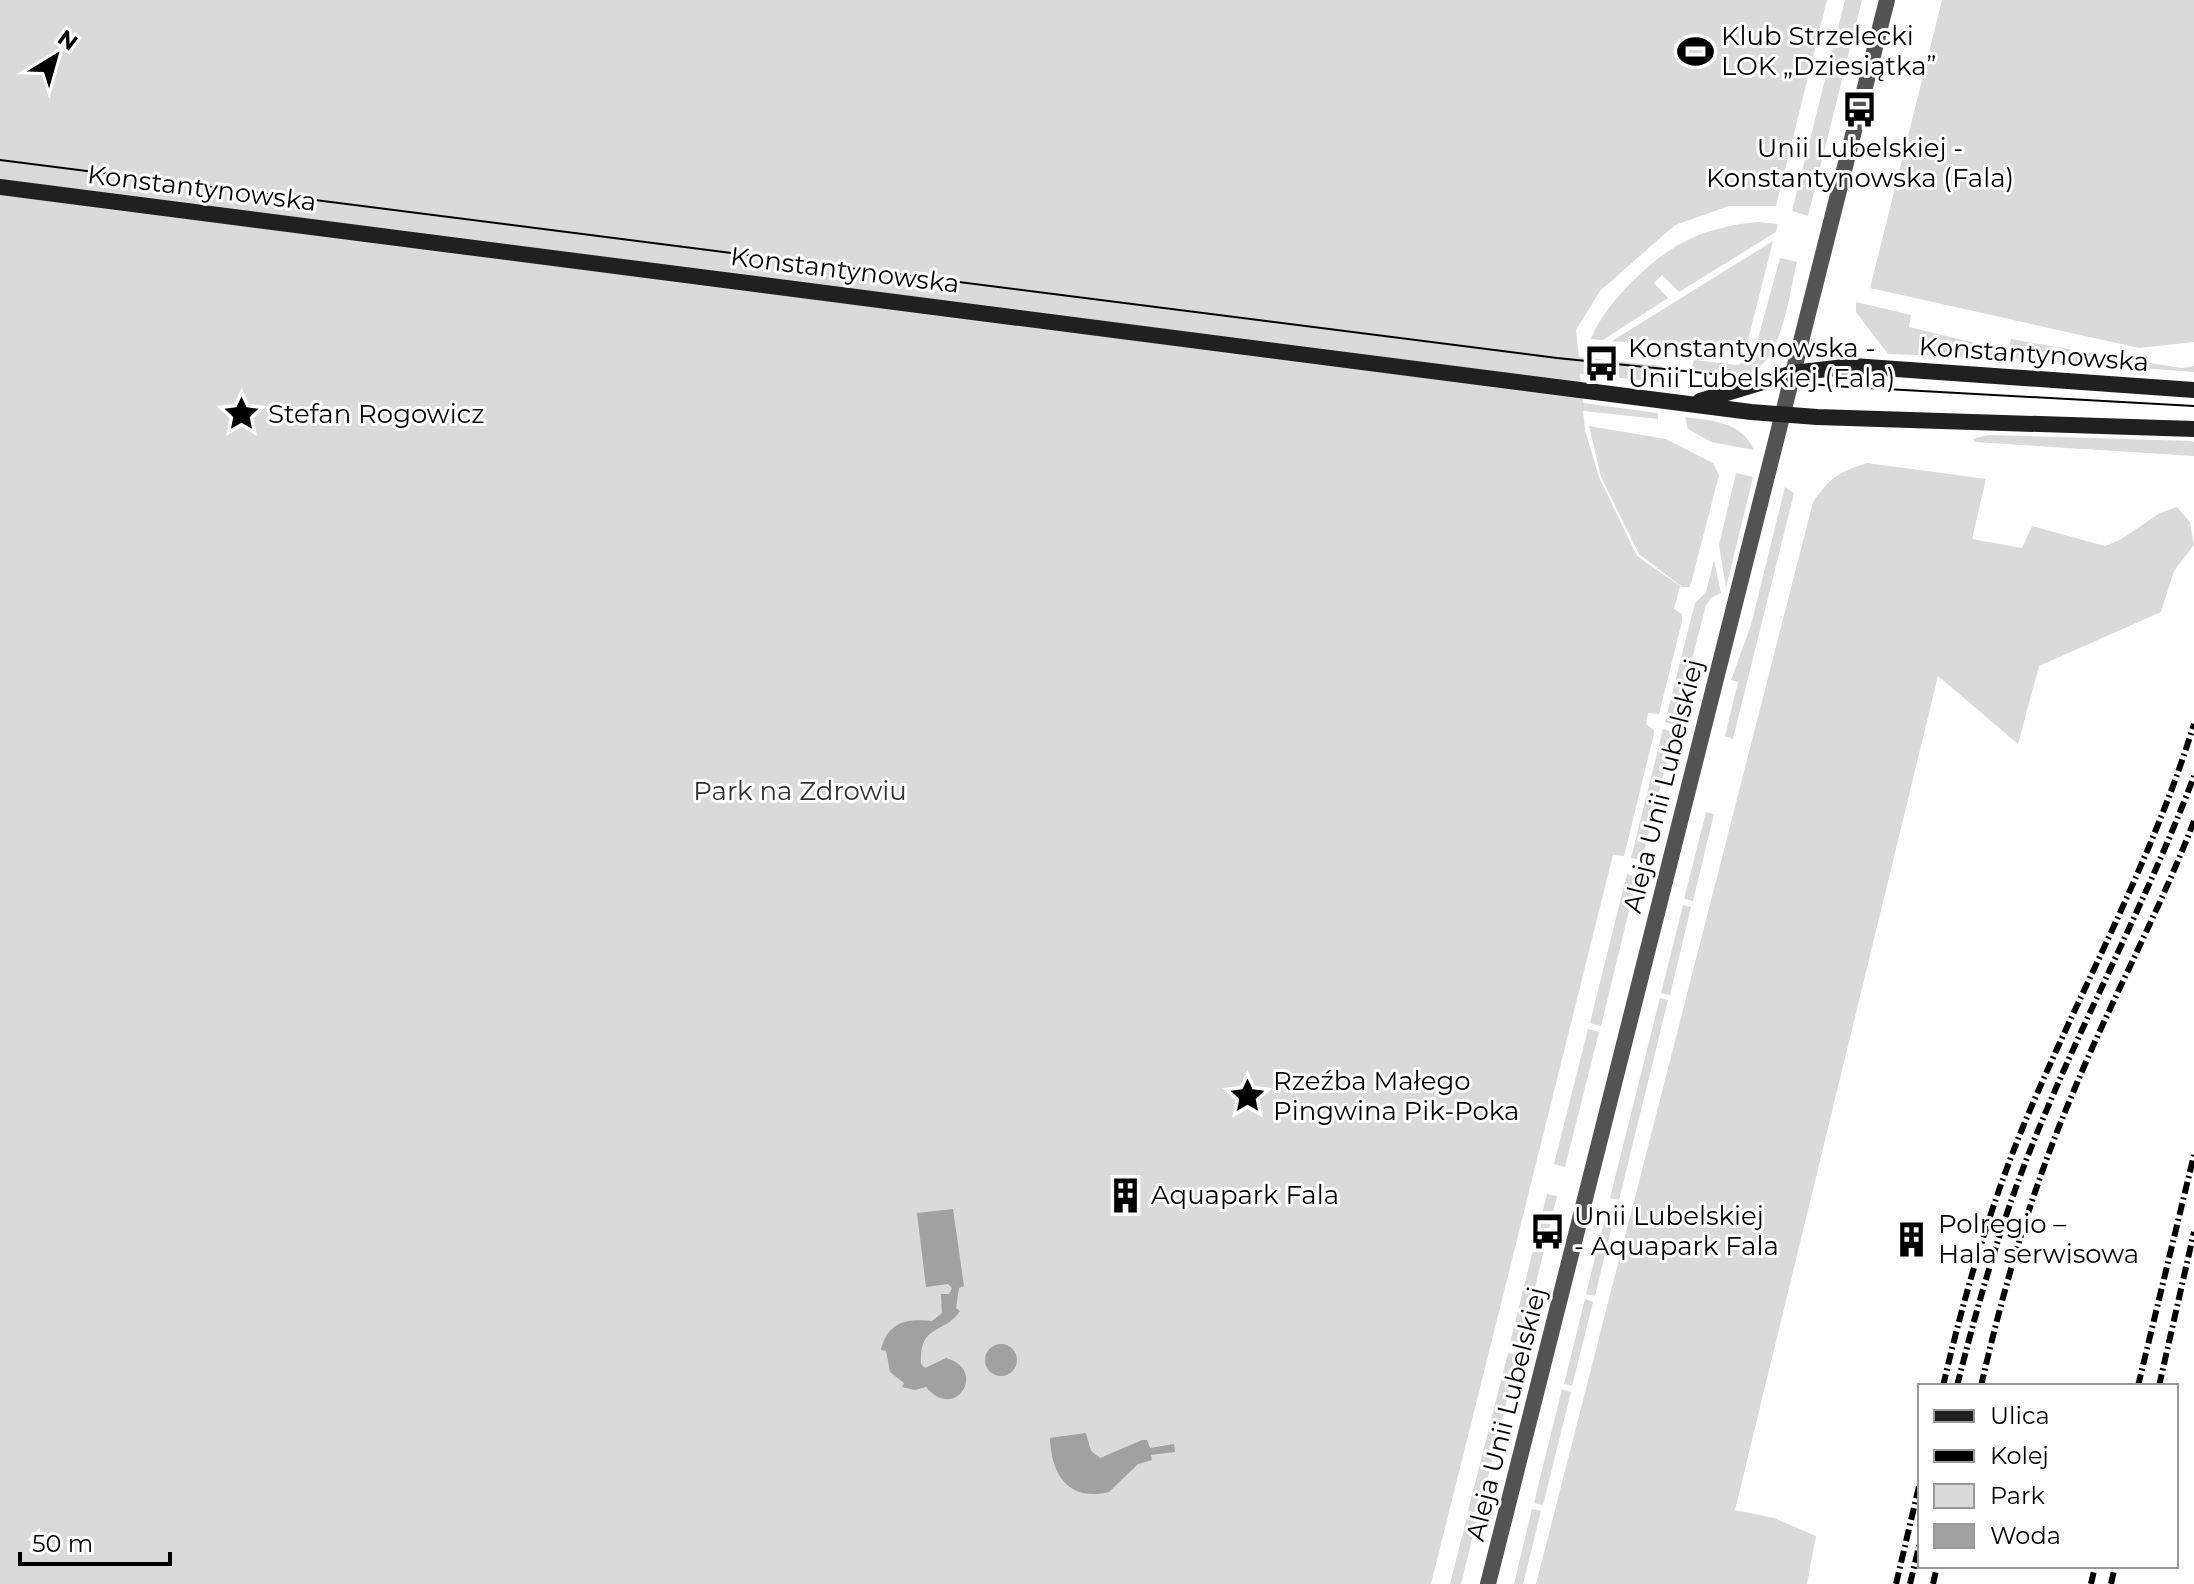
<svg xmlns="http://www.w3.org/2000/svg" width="2194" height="1584" font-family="Montserrat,sans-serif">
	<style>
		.green { fill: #dadada }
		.water { fill: #a1a1a1 }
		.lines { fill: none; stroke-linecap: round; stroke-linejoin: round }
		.tertiary { stroke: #535353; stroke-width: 16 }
		.secondary { stroke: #202020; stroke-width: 16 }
		.tram { stroke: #000; stroke-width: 2 }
		.rail { stroke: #000; stroke-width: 6; stroke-dasharray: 12 4 2 4; stroke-linecap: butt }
		.labels { text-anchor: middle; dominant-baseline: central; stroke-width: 6; stroke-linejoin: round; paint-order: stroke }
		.poi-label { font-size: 26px; fill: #000; stroke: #fff; text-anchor: start }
		.street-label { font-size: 26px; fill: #000; stroke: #fff }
		.park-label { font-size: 26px; fill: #313131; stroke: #fff }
	</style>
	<rect width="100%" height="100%" fill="#fff"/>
	<g class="green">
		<path d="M0,0H1827L1776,206H1729L1675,225L1600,291L1576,330L1579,357L1662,366L1660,382L1580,374L1583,403L1658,413V419L1583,411L1585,430L1599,477L1637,556L1680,586L1674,609L1682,614V621L1659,714L1648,713L1646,724L1654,730V734L1624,856L1613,855L1431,1584H0Z"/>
		<path d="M1845,0H1862L1808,216L1792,211Z"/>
		<path d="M1942,0H2194V342L2139,348L1870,288Z"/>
		<path d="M1758,222L1778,224L1776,232L1679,292L1662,275L1654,283L1668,298L1603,340L1591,339C1603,306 1649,261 1680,244C1703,231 1731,224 1758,222Z"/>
		<path d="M1773,241L1746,348L1742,352L1612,341Z"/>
		<path d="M1780,258L1797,262C1789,293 1782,371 1742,374C1725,375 1707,371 1691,369L1694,360L1738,365L1753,357Z"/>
		<path d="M1856,302L1911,315L1909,327L2008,351L2011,339L2136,361L2182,368L2194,366V372L2023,359L1888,354L1856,312Z"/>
		<path d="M1685,417C1713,421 1741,421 1754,450L1711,442L1688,429Z"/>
		<path d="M1589,426L1666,439L1713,463L1719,475L1690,587H1682L1639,554L1601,477Z"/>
		<path d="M1988,435L2192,441L2194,442V456L1975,442L1973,439Z"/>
		<path d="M1867,463L1986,479L1972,539L2022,548L2032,526L2105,546L2120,540L2160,513L2177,507L2190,522L2194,545L2174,571L2161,612L2039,666L2018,744L1938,676L1735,1510L1774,1518L1816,1536L1807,1584H1536L1813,502C1830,478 1838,472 1867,463Z"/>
		<path d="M1736,473L1753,477L1726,588L1719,545Z"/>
		<path d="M1785,487L1794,493L1733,739L1725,736L1738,682L1731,680L1751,625Z"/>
		<path d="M1714,560L1721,593L1711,598L1706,605L1675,725L1665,722L1695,603L1706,592Z"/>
		<path d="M1663,729L1674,732L1642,860L1631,858Z"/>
		<path d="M1706,812L1714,814L1693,901L1684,899Z"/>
		<path d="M1627,874L1637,878L1601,1026L1590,1023Z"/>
		<path d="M1683,905L1691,907L1670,995L1661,993Z"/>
		<path d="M1660,998L1668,1000L1619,1200L1610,1198Z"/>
		<path d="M1588,1029L1599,1032L1565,1167L1554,1164Z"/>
		<path d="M1547,1194L1557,1196L1520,1350L1509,1347Z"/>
		<path d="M1607,1210L1615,1213L1595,1296L1586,1294Z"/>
		<path d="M1585,1299L1593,1302L1572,1386L1564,1384Z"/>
		<path d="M1508,1353L1518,1355L1479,1513L1468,1511Z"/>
		<path d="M1562,1389L1571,1392L1543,1505L1534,1503Z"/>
		<path d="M1532,1509L1541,1511L1523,1584H1514Z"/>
		<path d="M1467,1517L1477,1519L1461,1584H1450Z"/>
	</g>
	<g class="water">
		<path d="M953,1209L964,1286L959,1288L956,1308L960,1311C944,1335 919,1323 921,1364L925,1368L946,1358C988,1369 956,1423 926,1387L915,1390L902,1387L904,1383L890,1372L886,1351L881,1350C887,1322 907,1318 932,1321L942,1313L941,1294H949L952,1288L948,1284L926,1287L917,1213Z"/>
		<circle cx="1001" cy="1360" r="16"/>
		<path d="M1086,1433L1091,1451L1100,1458L1142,1440H1147L1150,1448L1174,1444L1175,1452L1151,1455L1152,1460L1138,1464L1109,1492C1069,1502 1051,1475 1050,1438Z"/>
	</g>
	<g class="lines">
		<path class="tertiary" d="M1488,1584L1887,0"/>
		<g class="secondary">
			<path d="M0,187L1751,412L1817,417L2194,429"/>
			<path d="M1700,401L1793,373L1853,366L2194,390"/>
		</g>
		<path class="tram" d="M0,160L1557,358L1832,386L2194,406"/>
		<g class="rail">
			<path d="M1943,1386C1967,1283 1997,1183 2040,1087C2093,966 2155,851 2194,724"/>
			<path d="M1957,1386C1978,1303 2001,1222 2033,1143C2083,1018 2147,901 2194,776"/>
			<path d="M1981,1386C2004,1286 2032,1189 2072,1095C2110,1002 2158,915 2194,821"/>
			<path d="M2138,1386L2194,1155"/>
			<path d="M2159,1386L2194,1232"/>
			<path d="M1896,1584L1920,1482"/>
			<path d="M1910,1584L1920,1542"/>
			<path d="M1933,1584L1937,1566"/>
			<path d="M2091,1584L2095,1566"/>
			<path d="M2111,1584L2115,1566"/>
		</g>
	</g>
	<defs>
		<symbol id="stadium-bare" viewBox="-9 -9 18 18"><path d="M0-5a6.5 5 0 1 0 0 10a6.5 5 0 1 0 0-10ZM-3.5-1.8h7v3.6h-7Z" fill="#000" stroke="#fff" stroke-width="2.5" paint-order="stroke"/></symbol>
		<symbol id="bus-bare" viewBox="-9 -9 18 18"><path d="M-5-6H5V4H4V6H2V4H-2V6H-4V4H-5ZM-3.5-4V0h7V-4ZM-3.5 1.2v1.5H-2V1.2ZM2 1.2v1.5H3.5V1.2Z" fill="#000" stroke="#fff" stroke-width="2.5" paint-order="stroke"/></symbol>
		<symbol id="sight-bare" viewBox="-9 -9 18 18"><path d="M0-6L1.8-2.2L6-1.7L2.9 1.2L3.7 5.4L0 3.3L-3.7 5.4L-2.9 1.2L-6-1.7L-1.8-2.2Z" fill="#000" stroke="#fff" stroke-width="2.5" paint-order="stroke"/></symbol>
		<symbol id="building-bare" viewBox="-9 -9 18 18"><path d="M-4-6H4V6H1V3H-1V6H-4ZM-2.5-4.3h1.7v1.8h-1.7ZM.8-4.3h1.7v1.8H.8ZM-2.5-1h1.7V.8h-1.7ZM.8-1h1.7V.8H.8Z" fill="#000" stroke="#fff" stroke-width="2.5" paint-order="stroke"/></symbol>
	</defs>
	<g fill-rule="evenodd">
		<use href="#stadium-bare" x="1670" y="26" width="51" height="51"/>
		<use href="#bus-bare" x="1834" y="84" width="51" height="51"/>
		<use href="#bus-bare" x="1576" y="338" width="51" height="51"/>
		<use href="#sight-bare" x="216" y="388" width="51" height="51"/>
		<use href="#sight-bare" x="1222" y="1070" width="51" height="51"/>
		<use href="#building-bare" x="1100" y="1170" width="51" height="51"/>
		<use href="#bus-bare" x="1522" y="1206" width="51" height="51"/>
		<use href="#building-bare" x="1886" y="1214" width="51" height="51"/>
	</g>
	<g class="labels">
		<g class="poi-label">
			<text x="1721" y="36">Klub Strzelecki<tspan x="1721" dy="30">LOK „Dziesiątka”</tspan></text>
			<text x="1860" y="148" text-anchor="middle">Unii Lubelskiej -<tspan x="1860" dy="30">Konstantynowska (Fala)</tspan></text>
			<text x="1628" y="348">Konstantynowska -<tspan x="1628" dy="30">Unii Lubelskiej (Fala)</tspan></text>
			<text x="268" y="414">Stefan Rogowicz</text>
			<text x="1273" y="1081">Rzeźba Małego<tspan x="1273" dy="30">Pingwina Pik-Poka</tspan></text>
			<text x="1151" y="1195">Aquapark Fala</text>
			<text x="1574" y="1216">Unii Lubelskiej<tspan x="1574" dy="30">- Aquapark Fala</tspan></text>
			<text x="1938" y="1224">Polregio –<tspan x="1938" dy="30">Hala serwisowa</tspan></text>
		</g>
		<g class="street-label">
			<text transform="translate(202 188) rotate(7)">Konstantynowska</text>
			<text transform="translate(845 270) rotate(7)">Konstantynowska</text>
			<text transform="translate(2034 354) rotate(4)">Konstantynowska</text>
			<text transform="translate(1663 786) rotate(-76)">Aleja Unii Lubelskiej</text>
			<text transform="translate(1506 1414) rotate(-76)">Aleja Unii Lubelskiej</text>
		</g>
		<g class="park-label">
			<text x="800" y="791">Park na Zdrowiu</text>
		</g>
	</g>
	<rect x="1918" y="1384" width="260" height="184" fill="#ffffff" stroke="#999999" stroke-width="2"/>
	<rect x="1934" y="1410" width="40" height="12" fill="#202020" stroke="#999999" stroke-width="2"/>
	<text x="1990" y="1424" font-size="24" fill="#000000">Ulica</text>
	<rect x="1934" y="1450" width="40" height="12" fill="#000000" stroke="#999999" stroke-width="2"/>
	<text x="1990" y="1464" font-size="24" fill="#000000">Kolej</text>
	<rect x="1934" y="1484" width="40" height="24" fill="#dadada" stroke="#999999" stroke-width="2"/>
	<text x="1990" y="1504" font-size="24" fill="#000000">Park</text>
	<rect x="1934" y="1524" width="40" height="24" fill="#a1a1a1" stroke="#999999" stroke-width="2"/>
	<text x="1990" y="1544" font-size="24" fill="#000000">Woda</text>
	<g transform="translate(56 56) rotate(37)" stroke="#ffffff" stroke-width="6" paint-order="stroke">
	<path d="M0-6L14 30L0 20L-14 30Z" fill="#000000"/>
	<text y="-12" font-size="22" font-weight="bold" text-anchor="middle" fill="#000000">N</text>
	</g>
	<path d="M20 1552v12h150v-12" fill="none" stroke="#000000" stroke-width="4"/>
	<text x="32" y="1552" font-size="24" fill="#000000" stroke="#ffffff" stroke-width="6" paint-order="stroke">50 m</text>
</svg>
